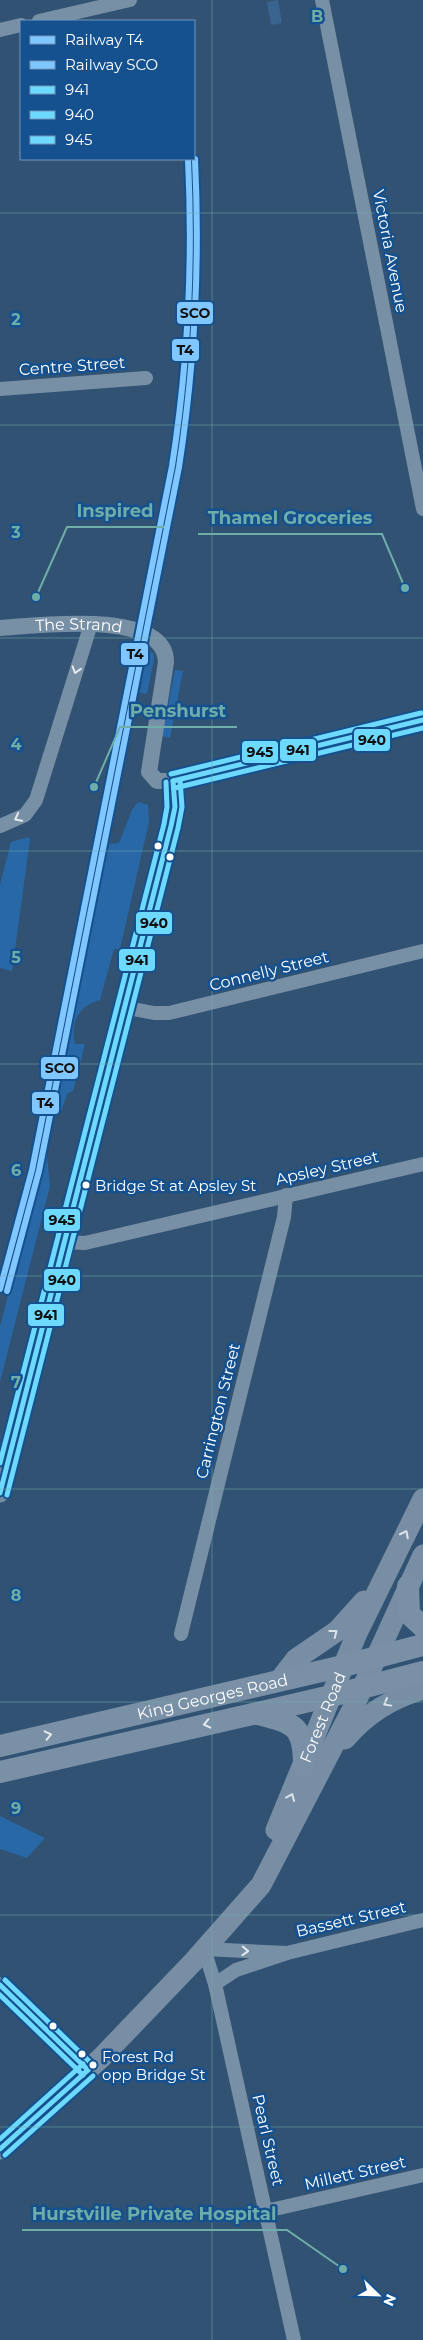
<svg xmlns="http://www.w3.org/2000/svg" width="423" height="2340" font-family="Montserrat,sans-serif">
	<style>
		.green { fill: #2868a6 }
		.water { fill: #396490 }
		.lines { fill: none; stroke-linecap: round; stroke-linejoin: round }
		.minor { stroke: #7890a6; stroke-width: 14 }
		.tertiary { stroke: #7890a6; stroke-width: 16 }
		.secondary { stroke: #748ca3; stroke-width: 19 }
		.primary { stroke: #788ea5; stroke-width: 21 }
		.trunk { stroke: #7990a6; stroke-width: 22 }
		.bus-1-casing { stroke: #15518f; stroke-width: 9 }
		.bus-2-casing { stroke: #15518f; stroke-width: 9 }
		.bus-3-casing { stroke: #15518f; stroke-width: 9 }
		.bus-1 { stroke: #6ddafd; stroke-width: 5 }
		.bus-2 { stroke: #6ddafd; stroke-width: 5 }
		.bus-3 { stroke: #6ddafd; stroke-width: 5 }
		.rail-1-casing { stroke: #15518f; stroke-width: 10 }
		.rail-2-casing { stroke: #15518f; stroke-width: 10 }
		.rail-1 { stroke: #80c6ff; stroke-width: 6 }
		.rail-2 { stroke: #80c6ff; stroke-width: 6 }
		.oneway { stroke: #e4e9ed }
		.oneway2 { stroke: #dde3e8 }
		.grid { fill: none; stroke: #6fada8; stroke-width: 1; stroke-opacity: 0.55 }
		.bus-dot { fill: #fff; stroke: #15518f; stroke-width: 2 }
		.labels { text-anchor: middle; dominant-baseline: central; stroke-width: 5; stroke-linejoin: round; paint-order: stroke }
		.bus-label { font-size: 15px; fill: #fff; stroke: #15518f; text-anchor: start }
		.street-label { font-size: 16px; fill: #fff; stroke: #15518f }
		.grid-label { font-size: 16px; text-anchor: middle; font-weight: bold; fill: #6fada8; stroke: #15518f; stroke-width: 5; stroke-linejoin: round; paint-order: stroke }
		.leader { fill: none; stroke: #6fada8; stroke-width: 2 }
		.callout-dot { fill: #6fada8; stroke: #15518f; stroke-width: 2 }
		.callout-label { font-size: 18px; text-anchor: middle; font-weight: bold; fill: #6fada8; stroke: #15518f; stroke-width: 5; stroke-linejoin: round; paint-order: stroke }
		.line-badge { stroke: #15518f; stroke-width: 2 }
		.pale-badge-label { font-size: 14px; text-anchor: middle; font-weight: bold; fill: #111 }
	</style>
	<rect width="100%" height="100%" fill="#315273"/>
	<g class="green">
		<path d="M145,651L153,653L154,659L147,694L140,693L146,657Z"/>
		<path d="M175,670L183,671L170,738L162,736Z"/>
		<path d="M138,802L148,805L149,822L120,949H114L100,1000C79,1006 70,1021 75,1044H85L73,1091L68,1093L61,1111L53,1109L109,844L119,843L132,810Z"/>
		<path d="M29,837L30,840L12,971L0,968V885L11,842Z"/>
		<path d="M44,1154L47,1156L50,1186L0,1382V1327Z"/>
		<path d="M0,1816L45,1838L27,1858L0,1849Z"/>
	</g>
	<path class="water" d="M278,0L282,23L271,25L267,2Z"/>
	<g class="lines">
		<g class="minor">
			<path d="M322,0L423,509"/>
			<path d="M39,21L130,0"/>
			<path d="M0,30L21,25"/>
			<path d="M0,389L146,378"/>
			<path d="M0,826L25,815L36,800L91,624"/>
			<path d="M123,1007L154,1013H169L423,951"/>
			<path d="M63,1242L85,1243L423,1164"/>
			<path d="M181,1634L284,1217L286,1195"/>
			<path d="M287,1953L204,1949L215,1984L294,2340"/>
			<path d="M215,1984L236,1970L287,1953L423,1920"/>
			<path d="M266,2211L423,2175"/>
		</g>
		<g class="tertiary">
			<path id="s1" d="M0,628C34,626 166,608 166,662L149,772L157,781H173"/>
			<path d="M0,1985L88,2070"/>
		</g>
		<path class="secondary" d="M0,1493L171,826L175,807L173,781L423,720"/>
		<g class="primary">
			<path d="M279,1681L296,1659L337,1631L364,1601"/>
			<path d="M345,1739C367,1713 391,1699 423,1689"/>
			<path id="s2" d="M276,1830L357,1633L423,1499"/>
			<path d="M0,2149L101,2058L194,1961L261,1885L354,1706L423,1555"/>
		</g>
		<g class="trunk">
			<path d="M408,1586L409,1614L423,1627"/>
			<path d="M258,1714C295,1723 304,1726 304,1766"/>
			<path id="s3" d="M0,1746L343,1666L423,1645"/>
			<path d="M0,1772L331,1696L423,1672"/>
		</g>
		<defs>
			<g id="bus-1">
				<path d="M173,781L423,720"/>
				<path d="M0,1493L171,826L175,807L173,781"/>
				<path d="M0,1985L88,2070"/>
				<path d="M0,2149L88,2070"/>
			</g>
			<g id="bus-2">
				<path d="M175,788L423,728"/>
				<path d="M7,1495L178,828L182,807L180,780"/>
				<path d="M0,1995L83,2075"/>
				<path d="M5,2155L93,2076"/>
			</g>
			<g id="bus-3">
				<path d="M171,774L421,713"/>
				<path d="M0,1463L164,824L167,807L166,782"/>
				<path d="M5,1980L93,2065"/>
				<path d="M0,2139L83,2064"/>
			</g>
		</defs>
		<use href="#bus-1" class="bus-1-casing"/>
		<use href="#bus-2" class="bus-2-casing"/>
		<use href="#bus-3" class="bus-3-casing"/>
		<use href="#bus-1" class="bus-1"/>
		<use href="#bus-2" class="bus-2"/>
		<use href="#bus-3" class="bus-3"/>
		<defs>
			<path id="rail-1" d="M0,1289L32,1170L172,466C188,364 193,262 188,159"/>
			<path id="rail-2" d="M7,1291L39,1171L179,467C195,364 200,262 195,159"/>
		</defs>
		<use href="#rail-1" class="rail-1-casing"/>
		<use href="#rail-2" class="rail-2-casing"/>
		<use href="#rail-1" class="rail-1"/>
		<use href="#rail-2" class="rail-2"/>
	</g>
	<defs><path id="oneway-chevron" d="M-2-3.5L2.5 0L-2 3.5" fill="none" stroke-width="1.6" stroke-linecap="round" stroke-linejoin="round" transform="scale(1.25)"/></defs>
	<g class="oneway">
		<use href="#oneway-chevron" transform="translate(76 670) rotate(107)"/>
		<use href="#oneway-chevron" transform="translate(18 818) rotate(152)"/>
		<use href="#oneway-chevron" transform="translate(207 1724) rotate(167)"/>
		<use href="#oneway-chevron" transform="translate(48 1735) rotate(-13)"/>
		<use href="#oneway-chevron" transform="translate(245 1951) rotate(2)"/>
	</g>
	<g class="oneway2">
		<use href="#oneway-chevron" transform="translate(405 1534) rotate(-63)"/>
		<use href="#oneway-chevron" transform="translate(334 1633) rotate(-38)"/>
		<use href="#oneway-chevron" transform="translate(387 1703) rotate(151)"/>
		<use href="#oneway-chevron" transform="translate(291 1797) rotate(-67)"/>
	</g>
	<path class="grid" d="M212,0V2340M0,213H423M0,425H423M0,638H423M0,851H423M0,1064H423M0,1276H423M0,1489H423M0,1702H423M0,1915H423M0,2127H423"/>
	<g class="bus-dot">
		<circle cx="158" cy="846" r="4.5"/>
		<circle cx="170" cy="857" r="4.5"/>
		<circle cx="86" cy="1185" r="4.5"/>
		<circle cx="53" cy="2026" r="4.5"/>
		<circle cx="82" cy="2054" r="4.5"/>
		<circle cx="93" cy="2065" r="4.5"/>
	</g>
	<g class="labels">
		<g class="bus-label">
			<text x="95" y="1185">Bridge St at Apsley St</text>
			<text x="102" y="2056">Forest Rd<tspan x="102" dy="18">opp Bridge St</tspan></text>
		</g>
		<g class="street-label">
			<text transform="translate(390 251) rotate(79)">Victoria Avenue</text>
			<text transform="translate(72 366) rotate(-4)">Centre Street</text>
			<text stroke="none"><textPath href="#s1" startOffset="79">The Strand</textPath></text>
			<text transform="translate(269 971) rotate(-14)">Connelly Street</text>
			<text transform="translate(327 1168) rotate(-13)">Apsley Street</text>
			<text transform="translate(218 1411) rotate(-76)">Carrington Street</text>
			<text stroke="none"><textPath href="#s3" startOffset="218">King Georges Road</textPath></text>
			<text stroke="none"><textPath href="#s2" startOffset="122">Forest Road</textPath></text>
			<text transform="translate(351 1919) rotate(-13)">Bassett Street</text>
			<text transform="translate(268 2140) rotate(77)">Pearl Street</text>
			<text transform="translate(355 2173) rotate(-13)">Millett Street</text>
		</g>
	</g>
	<g class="grid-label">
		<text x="317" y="22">B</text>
		<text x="16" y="325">2</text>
		<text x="16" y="538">3</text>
		<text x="16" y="750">4</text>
		<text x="16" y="963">5</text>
		<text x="16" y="1176">6</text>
		<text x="16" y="1388">7</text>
		<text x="16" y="1601">8</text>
		<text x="16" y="1814">9</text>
	</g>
	<path class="leader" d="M36 597L67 527H164M405 588L382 534H198M94 787L120 727H237M343 2269L287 2230H22"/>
	<g class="callout-dot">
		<circle cx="36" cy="597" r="5"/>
		<circle cx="405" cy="588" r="5"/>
		<circle cx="94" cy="787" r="5"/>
		<circle cx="343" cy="2269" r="5"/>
	</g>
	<g class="callout-label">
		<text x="115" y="517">Inspired</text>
		<text x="290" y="524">Thamel Groceries</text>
		<text x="178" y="717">Penshurst</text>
		<text x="154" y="2220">Hurstville Private Hospital</text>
	</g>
	<g class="line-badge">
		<rect x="176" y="301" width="38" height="24" rx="5" fill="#80c6ff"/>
		<rect x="171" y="338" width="29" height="24" rx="5" fill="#80c6ff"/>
		<rect x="120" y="642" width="29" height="24" rx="5" fill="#80c6ff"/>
		<rect x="353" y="728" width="38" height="24" rx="5" fill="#6ddafd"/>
		<rect x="279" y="738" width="38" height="24" rx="5" fill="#6ddafd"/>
		<rect x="241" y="740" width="38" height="24" rx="5" fill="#6ddafd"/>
		<rect x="135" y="911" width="38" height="24" rx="5" fill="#6ddafd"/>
		<rect x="118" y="948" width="38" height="24" rx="5" fill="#6ddafd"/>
		<rect x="40" y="1056" width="39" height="24" rx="5" fill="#80c6ff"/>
		<rect x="31" y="1091" width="29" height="24" rx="5" fill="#80c6ff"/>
		<rect x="43" y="1208" width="38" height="24" rx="5" fill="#6ddafd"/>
		<rect x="43" y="1268" width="38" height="24" rx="5" fill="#6ddafd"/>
		<rect x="27" y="1303" width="38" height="24" rx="5" fill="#6ddafd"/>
	</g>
	<g class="pale-badge-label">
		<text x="195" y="318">SCO</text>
		<text x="185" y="355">T4</text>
		<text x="135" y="659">T4</text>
		<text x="372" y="745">940</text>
		<text x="298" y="755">941</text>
		<text x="260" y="757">945</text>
		<text x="154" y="928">940</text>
		<text x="137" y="965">941</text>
		<text x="60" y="1073">SCO</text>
		<text x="45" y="1108">T4</text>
		<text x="62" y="1225">945</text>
		<text x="62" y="1285">940</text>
		<text x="46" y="1320">941</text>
	</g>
	<rect x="20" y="20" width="175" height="140" fill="#15518f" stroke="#7397bc"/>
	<rect x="30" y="36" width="25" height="8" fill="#80c6ff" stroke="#7397bc"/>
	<text x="65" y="45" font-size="15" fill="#ffffff">Railway T4</text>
	<rect x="30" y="61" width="25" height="8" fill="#80c6ff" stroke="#7397bc"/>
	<text x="65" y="70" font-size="15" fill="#ffffff">Railway SCO</text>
	<rect x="30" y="86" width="25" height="8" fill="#6ddafd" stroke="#7397bc"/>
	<text x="65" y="95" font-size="15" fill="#ffffff">941</text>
	<rect x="30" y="111" width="25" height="8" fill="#6ddafd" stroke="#7397bc"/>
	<text x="65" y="120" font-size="15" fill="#ffffff">940</text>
	<rect x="30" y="136" width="25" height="8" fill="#6ddafd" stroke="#7397bc"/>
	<text x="65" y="145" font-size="15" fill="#ffffff">945</text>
	<g transform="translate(378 2295) rotate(113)" stroke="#15518f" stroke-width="4" paint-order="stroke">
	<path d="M0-4L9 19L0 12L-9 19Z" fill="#ffffff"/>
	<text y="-8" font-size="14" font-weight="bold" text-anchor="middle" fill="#ffffff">N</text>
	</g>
</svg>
